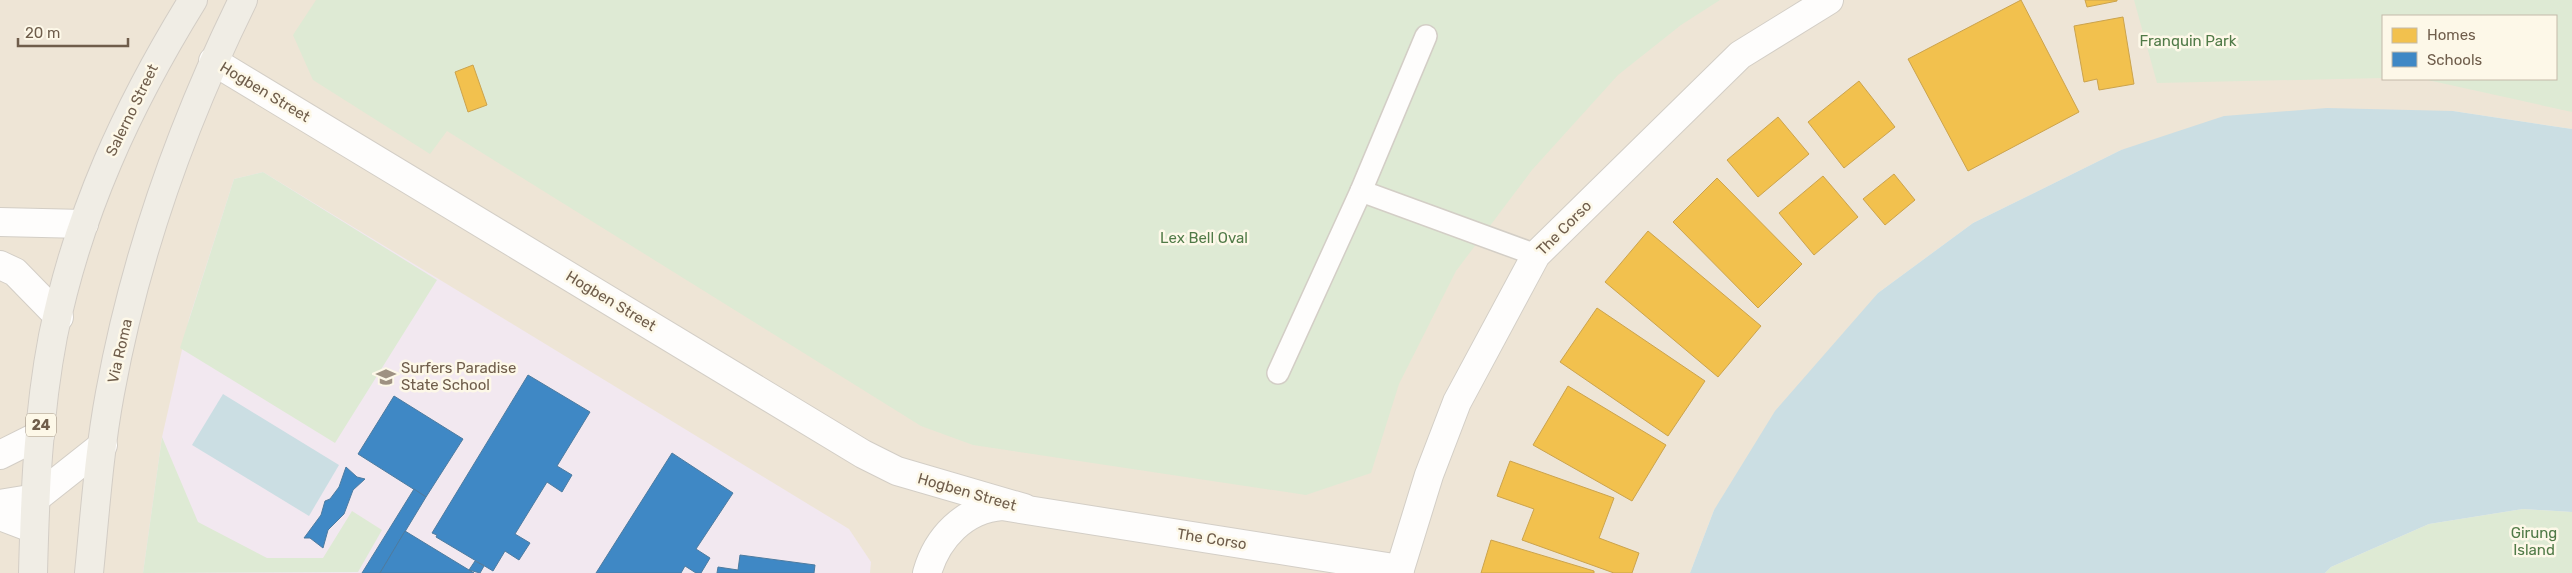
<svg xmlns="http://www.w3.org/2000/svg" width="2572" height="573" font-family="Rubik,sans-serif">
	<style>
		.residential { fill: #eee5d6; fill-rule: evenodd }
		.education { fill: #f2e8f0 }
		.green { fill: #deead4 }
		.water { fill: #cbdee3 }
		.homes { fill: #f2c14e; stroke: #cba34d }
		.schools { fill: #3f88c5; stroke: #4d7ba0 }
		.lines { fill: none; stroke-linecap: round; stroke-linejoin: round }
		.lane-casing { stroke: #d3cec6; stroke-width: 24 }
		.street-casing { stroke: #d3cec6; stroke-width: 30 }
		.primary-casing { stroke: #d3cdc5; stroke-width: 30 }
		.lane { stroke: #fefdfc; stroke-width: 21 }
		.street { stroke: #fefdfc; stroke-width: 28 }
		.primary { stroke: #f0ede5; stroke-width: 28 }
		.labels { text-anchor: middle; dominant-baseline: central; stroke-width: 5; stroke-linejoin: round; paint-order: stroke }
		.shield { fill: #fdf8e8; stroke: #9a8c7a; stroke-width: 1 }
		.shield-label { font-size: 14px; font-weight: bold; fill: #6f5d4b }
		.park-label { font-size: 15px; fill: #507a47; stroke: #fdf8e8 }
		.street-label { font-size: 15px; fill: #6f5d4b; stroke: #fdf8e8 }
		.poi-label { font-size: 15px; fill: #6f5d4b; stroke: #fdf8e8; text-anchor: start }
	</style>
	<rect width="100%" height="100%" fill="#f5f1e8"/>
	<path class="residential" d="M0,0H2572V129L2453,111L2121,150L1973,223L1878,293L1714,510L1690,573H0ZM2383,16H2556V79H2383Z"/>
	<path class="education" d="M263,172L849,529L871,562L870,573H143L162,437L189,319L234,179Z"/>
	<g class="green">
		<path d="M316,0H1720L1681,25L1618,75L1532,170L1456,271L1399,384L1371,473L1306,495L973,445L921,426L447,131L430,154L313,80L293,35Z"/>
		<path d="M2134,0H2572V112L2423,79H2556V16H2383V78L2157,83Z"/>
		<path d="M263,172L437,280L335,443L180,348L234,179Z"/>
		<path d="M162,437L198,522L267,558H323L352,511L382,530L358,572L143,573Z"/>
		<path d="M2523,509L2572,512V573H2325L2331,567L2429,524Z"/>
	</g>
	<g class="water">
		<path d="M2327,108L2453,111L2572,129V512L2523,509L2429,524L2331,567L2325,573H1690L1714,510L1775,411L1878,293L1973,223L2121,150L2224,116Z"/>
		<path d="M223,394L339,465L309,516L192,445Z"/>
	</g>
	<g class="homes">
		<path d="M2021,0L2079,112L1968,171L1908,59Z"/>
		<path d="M2085,0H2117V1L2087,7Z"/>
		<path d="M2123,17L2134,84L2099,90L2097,79L2084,82L2074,26Z"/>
		<path d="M473,65L487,105L468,112L455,72Z"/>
		<path d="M1859,81L1895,127L1844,168L1808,122Z"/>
		<path d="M1778,117L1809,154L1758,197L1727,160Z"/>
		<path d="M1894,174L1915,200L1885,225L1863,199Z"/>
		<path d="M1823,176L1858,217L1814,255L1779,213Z"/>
		<path d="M1717,178L1802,264L1758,308L1673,222Z"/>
		<path d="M1648,231L1761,326L1718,377L1605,282Z"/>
		<path d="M1597,308L1705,381L1668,436L1560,362Z"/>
		<path d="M1568,386L1666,445L1632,501L1533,445Z"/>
		<path d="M1510,461L1614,498L1599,538L1639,553L1632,573H1614L1522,540L1534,509L1497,496Z"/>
		<path d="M1491,540L1594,571V573H1481Z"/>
	</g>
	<g class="schools">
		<path d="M528,375L590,412L557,466L572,475L562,492L547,482L515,534L530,543L519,560L505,551L493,571L436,537L437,535L432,533Z"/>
		<path d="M394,396L463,439L426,497L358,454Z"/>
		<path d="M672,453L733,493L696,549L710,558L701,573H696L685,566L681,573H596Z"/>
		<path d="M346,467L357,477L365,479L353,490L344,514L328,530L323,548L310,538H304L321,515L325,501L330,499L339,487Z"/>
		<path d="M414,489L426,497L380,573H362Z"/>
		<path d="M405,531L469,570L474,573H380Z"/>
		<path d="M740,555L815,565L814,573H717L718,567L738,570Z"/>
		<path d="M475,561L484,566L480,573L469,570Z"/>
	</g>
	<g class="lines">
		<defs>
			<g id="lane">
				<path d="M1361,191L1426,36"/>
				<path d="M1278,373L1361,191L1536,255"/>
			</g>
			<g id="street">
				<path d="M213,61L863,454L897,471L1024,508"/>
				<path d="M0,222L84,224"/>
				<path d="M0,265L15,272L59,317"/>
				<path d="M0,455L40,435"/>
				<path d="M0,504L36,498L103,445"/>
				<path d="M0,516L34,529"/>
				<path d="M1400,569L1429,475L1457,402L1536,255L1740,55L1829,0"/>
				<path d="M927,573C937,538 964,509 1002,506L1400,569L1399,573"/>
			</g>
			<g id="primary">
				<path d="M33,573C35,494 38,414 53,336C78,213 127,107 193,0"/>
				<path d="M89,573C95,513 99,452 110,393C135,256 182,124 243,0"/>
			</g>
		</defs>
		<use href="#lane" class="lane-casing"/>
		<use href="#street" class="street-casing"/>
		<use href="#primary" class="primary-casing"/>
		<use href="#lane" class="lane"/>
		<use href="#street" class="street"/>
		<use href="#primary" class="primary"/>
	</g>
	<defs>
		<symbol id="school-bare" viewBox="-9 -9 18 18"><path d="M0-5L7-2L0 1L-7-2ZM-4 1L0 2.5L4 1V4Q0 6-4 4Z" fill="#9e9182" stroke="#fdf8e8" stroke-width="2.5" paint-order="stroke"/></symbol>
	</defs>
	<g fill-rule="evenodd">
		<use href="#school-bare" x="372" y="363" width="28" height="28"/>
	</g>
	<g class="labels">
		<rect class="shield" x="26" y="413.5" width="30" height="23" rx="4"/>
		<g class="shield-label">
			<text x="41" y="425">24</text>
		</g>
		<g class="park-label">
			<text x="2188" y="41">Franquin Park</text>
			<text x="1204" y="238">Lex Bell Oval</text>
			<text x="2534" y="533">Girung<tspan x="2534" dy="17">Island</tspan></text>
		</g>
		<g class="street-label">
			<text transform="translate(265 92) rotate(31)">Hogben Street</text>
			<text transform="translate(132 110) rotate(-64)">Salerno Street</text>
			<text transform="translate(1564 228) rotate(-45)">The Corso</text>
			<text transform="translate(611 301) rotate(31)">Hogben Street</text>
			<text transform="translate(120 351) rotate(-77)">Via Roma</text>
			<text transform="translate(967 492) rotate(16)">Hogben Street</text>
			<text transform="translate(1212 539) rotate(9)">The Corso</text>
		</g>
		<g class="poi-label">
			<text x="401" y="368">Surfers Paradise<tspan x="401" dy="17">State School</tspan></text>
		</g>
	</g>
	<rect x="2382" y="15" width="175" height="65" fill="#fdf8e8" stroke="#c4baa9"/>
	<rect x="2392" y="28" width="25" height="15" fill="#f2c14e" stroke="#c4baa9"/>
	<text x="2427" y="40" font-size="15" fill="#6f5d4b">Homes</text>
	<rect x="2392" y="52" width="25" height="15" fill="#3f88c5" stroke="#c4baa9"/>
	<text x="2427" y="65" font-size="15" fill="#6f5d4b">Schools</text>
	<path d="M18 38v8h110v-8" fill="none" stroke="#6f5d4b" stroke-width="2.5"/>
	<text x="25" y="38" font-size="15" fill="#6f5d4b" stroke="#fdf8e8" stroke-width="4" paint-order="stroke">20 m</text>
</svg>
